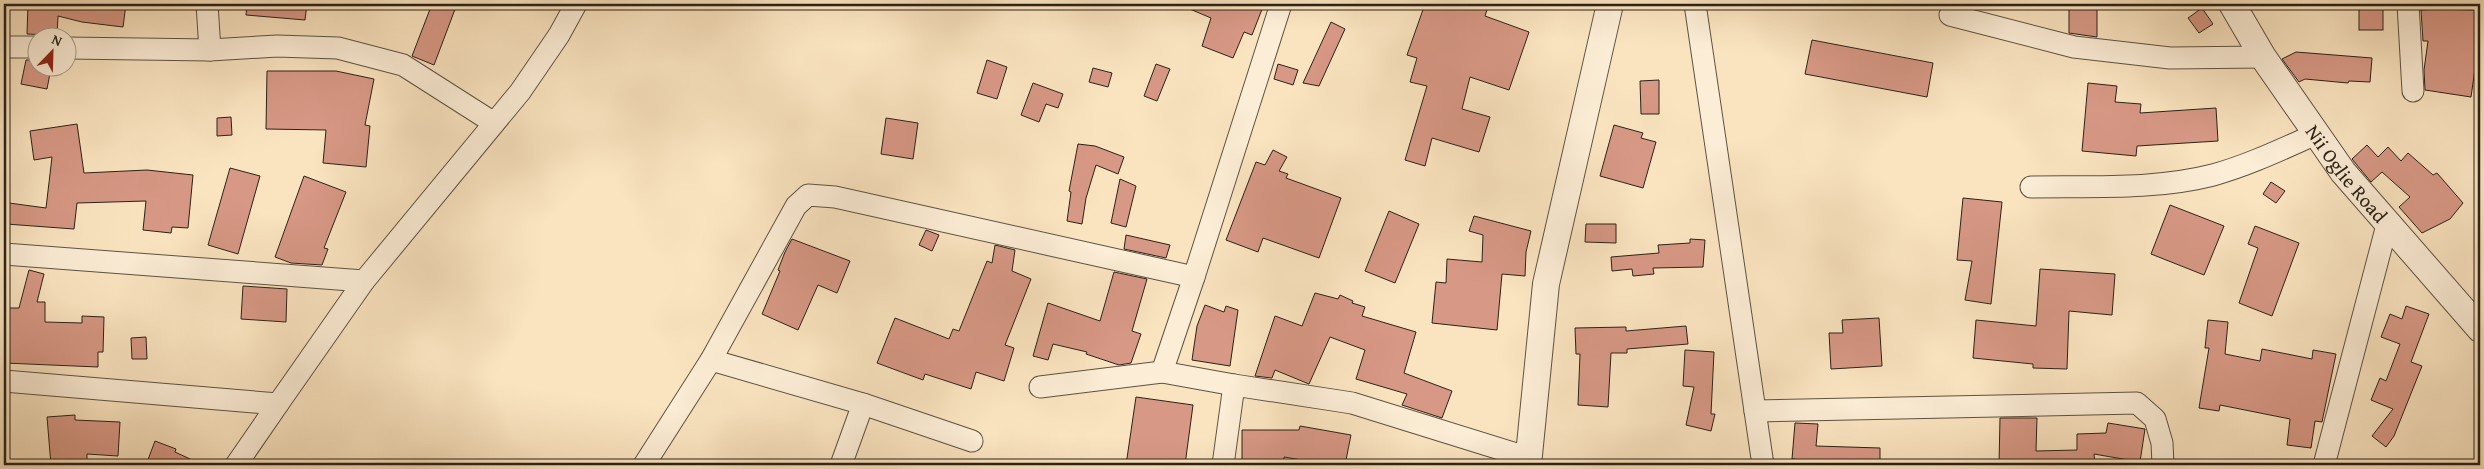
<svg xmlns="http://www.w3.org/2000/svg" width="2484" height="469" font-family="'Gentium Book Plus',serif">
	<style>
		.building { fill: #d79885; stroke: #2a2218 }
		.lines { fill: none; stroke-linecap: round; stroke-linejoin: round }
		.minor-casing { stroke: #5e5242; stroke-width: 23 }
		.tertiary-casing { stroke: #5e5242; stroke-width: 28 }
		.minor { stroke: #fcedd6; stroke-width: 21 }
		.tertiary { stroke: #fcedd6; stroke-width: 26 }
		.labels { text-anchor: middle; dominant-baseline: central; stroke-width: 4.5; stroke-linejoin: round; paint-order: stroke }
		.street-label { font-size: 20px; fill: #2a2218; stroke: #fcedd6 }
	</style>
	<rect width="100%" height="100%" fill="#fae4c0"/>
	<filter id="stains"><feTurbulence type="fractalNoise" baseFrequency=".004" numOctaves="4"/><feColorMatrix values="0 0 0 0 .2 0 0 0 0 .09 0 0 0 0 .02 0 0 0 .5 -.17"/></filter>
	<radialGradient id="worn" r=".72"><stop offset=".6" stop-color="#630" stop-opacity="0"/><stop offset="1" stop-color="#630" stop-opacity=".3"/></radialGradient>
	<g class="building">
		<path d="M28,4H126L123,27L82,22L58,16L57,35L27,34Z"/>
		<path d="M247,4H307L305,20L246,15Z"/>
		<path d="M432,4H457L434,65L412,56Z"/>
		<path d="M1178,4H1264L1252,35L1244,32L1233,58L1202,46L1211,18Z"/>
		<path d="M1425,4H1489L1485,16L1529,32L1509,90L1470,77L1462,109L1490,117L1479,152L1432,138L1425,166L1405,160L1427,86L1410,82L1417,58L1407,55Z"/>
		<path d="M2069,4H2097V37L2069,33Z"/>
		<rect x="2359" y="4" width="24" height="26"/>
		<path d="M2202,8L2213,24L2199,33L2188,18Z"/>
		<path d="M2438,9L2477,10L2478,48L2471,97L2425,90L2424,70L2428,41H2423L2421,10Z"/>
		<path d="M1331,22L1345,29L1319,86L1303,83Z"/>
		<path d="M1812,40L1933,63L1927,97L1805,74Z"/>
		<path d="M2296,52L2372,58L2370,82L2349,81L2348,83L2305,79L2299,82L2282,59Z"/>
		<path d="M26,60H38V68H51L47,89L21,84Z"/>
		<path d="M987,60L1007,67L997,99L977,93Z"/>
		<path d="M1156,64L1170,69L1157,101L1144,96Z"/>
		<path d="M1278,64L1298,70L1293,85L1274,79Z"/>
		<path d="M1093,68L1112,73L1108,87L1089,82Z"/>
		<path d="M267,71H336L374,79L365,125L370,126L366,167L323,163L326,130L266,129Z"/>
		<path d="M1659,80V114H1641L1640,81Z"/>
		<path d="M1033,83L1063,94L1058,108L1046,104L1039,122L1021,115Z"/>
		<path d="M2088,83L2117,86L2115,102L2141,104L2140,113L2216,108L2218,141L2137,146L2136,156L2082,151Z"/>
		<path d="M231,117L232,135L217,136V118Z"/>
		<path d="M886,118L918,123L913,159L881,154Z"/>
		<path d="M77,124L84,173L147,170L193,175L188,228L172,227L171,233L143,230L146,201L77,203L74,229L6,224L9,203L46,208L52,157L34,160L30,131Z"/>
		<path d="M1614,125L1643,133L1641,138L1656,142L1643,188L1600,176Z"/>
		<path d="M1078,144L1095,146L1124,157L1118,174L1096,165L1086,198L1082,224L1067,221L1071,192L1069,191Z"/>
		<path d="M2367,145L2378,157L2388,147L2401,161L2408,153L2433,175L2437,173L2463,203L2450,219L2422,233L2399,207L2410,197L2382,172L2371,182L2352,159Z"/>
		<path d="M1273,150L1287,157L1279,171L1288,174L1286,178L1341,198L1319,258L1263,238L1258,252L1226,240L1256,162L1265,165Z"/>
		<path d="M230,168L260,176L238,254L208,245Z"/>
		<path d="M304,176L346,192L324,248L328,249L322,265L291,263L275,257Z"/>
		<path d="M1120,179L1136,186L1126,227L1111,223Z"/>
		<path d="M2271,182L2285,191L2276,203L2263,194Z"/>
		<path d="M1963,198L2002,202L1991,304L1965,300L1972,261L1957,260Z"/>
		<path d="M2170,205L2224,226L2204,275L2151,254Z"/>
		<path d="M1389,211L1419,224L1395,283L1365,271Z"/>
		<path d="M1474,216L1531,231L1526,252L1525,276L1502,274L1497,330L1432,323L1436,282L1446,283L1447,259L1482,262L1483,235L1469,231Z"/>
		<path d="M1586,224H1616V243L1585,242Z"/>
		<path d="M2255,226L2299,243L2272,316L2239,303L2258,248L2248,244Z"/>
		<path d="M926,230L939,235L932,251L919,245Z"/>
		<path d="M1126,235L1170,245L1166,258L1124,249Z"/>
		<path d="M792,239L850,261L837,293L818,285L798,330L762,314L780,271L778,270L785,252Z"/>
		<path d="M1690,239L1705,240L1703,267L1653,268L1654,274L1633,276L1632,269L1612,271L1611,257L1659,253L1658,245L1690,243Z"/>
		<path d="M995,245L1015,250L1012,271L1031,279L1005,345L1014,348L1004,381L976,372L971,389L925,374L923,380L877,363L895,318L949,339L953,329L959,331L987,261L992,263Z"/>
		<path d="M2040,269L2115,274L2112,315L2069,311L2067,369L2033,368V364L1973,358L1976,320L2036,326Z"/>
		<path d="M29,270L44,274L37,302H45V322L82,323V316L104,317L103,352H98V367L4,363V308H19Z"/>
		<path d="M1114,272L1147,279L1132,331L1141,334L1131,363L1119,365L1086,354L1087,352L1053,344L1048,360L1033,356L1048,303L1100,321Z"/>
		<path d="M243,286L287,289L286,322L241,319Z"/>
		<path d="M1315,293L1338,299L1340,295L1353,301L1352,303L1365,307L1362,316L1416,332L1404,373L1452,391L1442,418L1402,405L1407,394L1356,379L1365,350L1330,337L1309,384L1275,370L1272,378L1255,376L1275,316L1302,326Z"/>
		<path d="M1205,305L1224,312L1226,306L1238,310L1230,366L1192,360L1197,326Z"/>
		<path d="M2406,306L2429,314L2411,362L2422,366L2394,436L2386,447L2372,436L2393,409L2371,400L2380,378L2386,381L2400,344L2381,337L2390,314L2402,319Z"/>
		<path d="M1879,318L1882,366L1831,369L1829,333H1843L1842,320Z"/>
		<path d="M2208,320L2228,322L2225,354L2260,361L2262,349L2312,359L2313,350L2336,354L2322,422L2315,421L2311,448L2287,445L2290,419L2220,405L2219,411L2199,408L2209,348H2205Z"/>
		<path d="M1686,326L1688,344L1627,349V353H1611L1608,407L1578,405L1580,354H1576L1575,328L1626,327V331Z"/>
		<path d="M146,337L147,359H132L131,338Z"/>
		<path d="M1685,350L1714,352L1711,414H1715L1711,431L1686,425L1694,387L1683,386Z"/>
		<path d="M1136,397L1193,405L1185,465H1126Z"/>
		<path d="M75,415V420L120,422L118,456L87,454V465H51L47,417Z"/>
		<path d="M2000,418H2037L2036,451L2077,450V434L2106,433L2108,423L2145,429L2140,462L2094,454L2095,465H1999Z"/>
		<path d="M1795,423L1818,424L1816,446L1880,448V465H1839V463L1792,459Z"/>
		<path d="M1300,426L1351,435L1345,465H1331L1284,457V465H1242V430H1299Z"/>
		<path d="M155,441L176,449L175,452L203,465H146Z"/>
	</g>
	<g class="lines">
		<defs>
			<g id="minor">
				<path d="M207,4L210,50"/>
				<path d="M1695,4L1763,465"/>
				<path d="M2408,4L2413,91"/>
				<path d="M1950,15L2074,47L2170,58L2263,57"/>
				<path d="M4,47H38"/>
				<path d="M68,48L210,50L277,46L338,48L403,65L494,123"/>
				<path d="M2031,187C2091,186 2155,190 2213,175C2249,165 2282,149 2316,134"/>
				<path d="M4,254L364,281L278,404"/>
				<path d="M1194,277L1281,4"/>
				<path d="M364,281L520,92L559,35L576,4"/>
				<path d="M711,360L863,404L972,441"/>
				<path d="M4,381L278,404L236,465"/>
				<path d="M1040,387L1162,372L1234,385"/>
				<path d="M1755,411L2137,403L2155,419L2162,443L2163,465"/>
				<path d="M644,465L711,360L796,206L808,195L835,197L1194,277L1162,372"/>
				<path d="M841,465L863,404"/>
				<path d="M1223,465L1234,385L1352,403L1529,458"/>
				<path d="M2324,465L2387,225"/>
			</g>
			<g id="tertiary">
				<path id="s1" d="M2232,4L2263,57L2343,172L2480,329"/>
				<path d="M1528,465L1546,284L1610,4"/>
			</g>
		</defs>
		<use href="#minor" class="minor-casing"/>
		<use href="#tertiary" class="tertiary-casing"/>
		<use href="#minor" class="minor"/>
		<use href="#tertiary" class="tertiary"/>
	</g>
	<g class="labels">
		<g class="street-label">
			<text stroke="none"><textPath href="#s1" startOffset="205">Nii Oglie Road</textPath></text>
		</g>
	</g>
	<rect width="2484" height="469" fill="none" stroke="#fae4c0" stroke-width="20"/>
	<rect x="5" y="5" width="2474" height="459" fill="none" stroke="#2a2218" stroke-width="2.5"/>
	<rect x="10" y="10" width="2464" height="449" fill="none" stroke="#2a2218"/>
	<g transform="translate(52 52) rotate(23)"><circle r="24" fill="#fcedd6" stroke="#a89c8a"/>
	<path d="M0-4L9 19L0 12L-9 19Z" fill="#8f2418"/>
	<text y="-8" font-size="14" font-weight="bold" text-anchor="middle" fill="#2a2218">N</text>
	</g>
	<rect width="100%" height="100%" filter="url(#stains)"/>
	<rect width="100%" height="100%" fill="url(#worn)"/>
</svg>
